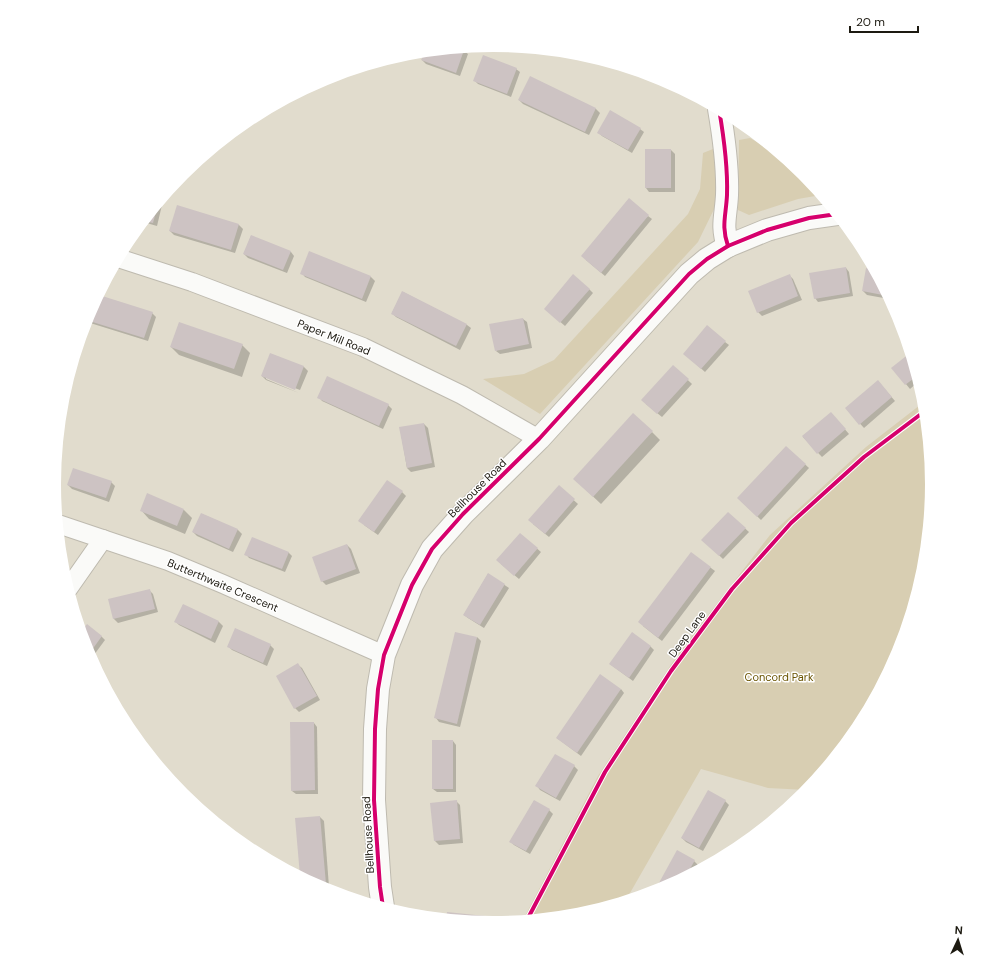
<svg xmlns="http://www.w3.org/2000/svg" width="986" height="968" font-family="'DM Sans',sans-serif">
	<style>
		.green { fill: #d8ceb2 }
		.shadow { fill: #0003 }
		.building { fill: #cdc3c3 }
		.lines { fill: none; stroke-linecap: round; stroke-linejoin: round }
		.street-casing { stroke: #bebaaf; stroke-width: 20 }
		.secondary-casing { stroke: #bebaaf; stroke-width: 24 }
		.street { stroke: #fafaf8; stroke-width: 18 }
		.secondary { stroke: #fafaf8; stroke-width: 22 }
		.cycleway-casing { stroke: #fff; stroke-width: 6 }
		.cycleway { stroke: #d6006c; stroke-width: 4 }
		.labels { text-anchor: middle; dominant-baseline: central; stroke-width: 3; stroke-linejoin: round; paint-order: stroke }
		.street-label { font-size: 11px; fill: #1d1a11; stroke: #fff }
		.park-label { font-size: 11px; fill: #6a5402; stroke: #fff }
	</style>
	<rect width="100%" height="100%" fill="#e1dccd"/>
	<g class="green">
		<path d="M750,138L782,156L804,174L821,195L798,199L749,215L738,210L739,140Z"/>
		<path d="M713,149L717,157L718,201L698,242L540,414L483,379L524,374L554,360L688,214L700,189L703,153Z"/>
		<path d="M924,402L932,484L924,570L898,652L858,728L807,790L768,788L701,769L626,900L578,915L523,920L598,776L678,654L770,535L866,447Z"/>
	</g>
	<g class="shadow">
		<path d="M458,48L464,51L468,54L460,76L426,64L422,60L426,52Z"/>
		<path d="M409,53L408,59L399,56L408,53Z"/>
		<path d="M516,69L520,72L511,97L478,84L474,80Z"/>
		<path d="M530,78L596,109L600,113L589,135L523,104L519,100Z"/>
		<path d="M640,129L644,132L632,153L602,136L598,132Z"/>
		<path d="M671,150L675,154V192H649L646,188Z"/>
		<path d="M159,202L162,205L157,226L143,222Z"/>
		<path d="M178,207L239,225L243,229L235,253L174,235L170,231Z"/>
		<path d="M648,216L652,219L605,276L586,260Z"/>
		<path d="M251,236L291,252L294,256L287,273L248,258L244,254Z"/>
		<path d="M310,253L371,277L375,281L366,302L305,277L302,273Z"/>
		<path d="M846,268L849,272L853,296L818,302L815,298Z"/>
		<path d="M874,271L889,299L867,295L863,291Z"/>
		<path d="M789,275L793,279L802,300L762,316L758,312Z"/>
		<path d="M589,289L593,293L565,326L549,312Z"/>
		<path d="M403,292L467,325L471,328L460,350L396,317L392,313Z"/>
		<path d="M98,296L152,313L156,317L148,341L87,322L88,316Z"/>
		<path d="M523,319L527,322L532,348L500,354L496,351Z"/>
		<path d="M725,342L729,345L705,372L688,357Z"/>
		<path d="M242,345L250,353L242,377L179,355L171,347Z"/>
		<path d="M271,354L304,367L308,371L300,390L266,377V379L299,393L266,380L262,376Z"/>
		<path d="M910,354L918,382L910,389L893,368Z"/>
		<path d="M673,366L692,384L662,417L646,404Z"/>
		<path d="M881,385L895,401L864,428L846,408Z"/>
		<path d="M319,397L388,405L392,409L383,429L322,401Z"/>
		<path d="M834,417L849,434L822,457L803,437Z"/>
		<path d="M424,424L428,428L435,467L411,472L407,468L400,428Z"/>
		<path d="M652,432L660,440L601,504L583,487Z"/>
		<path d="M786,447L809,468L761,520L738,498Z"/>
		<path d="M56,461L59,464L55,478Z"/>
		<path d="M111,482L115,486L109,502L72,489L68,485Z"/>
		<path d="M559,487L578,504L549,537L533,524Z"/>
		<path d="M402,492L406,496L378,535L364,525Z"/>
		<path d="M141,510H184L192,518L185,534L149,519Z"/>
		<path d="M728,513L749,532L723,559L703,540Z"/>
		<path d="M202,514L238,530L242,534L233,552L197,536L193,532Z"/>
		<path d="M520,534L541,552L519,579L501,564Z"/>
		<path d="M347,545L351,549L360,573L326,585L322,581Z"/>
		<path d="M288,552L292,556L285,572L249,558L246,554Z"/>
		<path d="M691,553L715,571L662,641L643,626Z"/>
		<path d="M488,574L509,588L484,628L468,618L464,615Z"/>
		<path d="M149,590L153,594L158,612L118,623L114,619L109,600Z"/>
		<path d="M183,605L219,622L223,626L215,643L179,625L176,622Z"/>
		<path d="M236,629L270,645L274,649L267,666L232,650L228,646Z"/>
		<path d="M82,633L101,636L105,640L91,659L87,652Z"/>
		<path d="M477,637L481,641L460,727L439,722L436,718Z"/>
		<path d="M650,646L654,650L633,681L610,664Z"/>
		<path d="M298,665L302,668L320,700L299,712L295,708Z"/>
		<path d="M621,689L624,693L581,756L557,738Z"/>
		<path d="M314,723L317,727L318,794H296L292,791Z"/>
		<path d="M453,741L456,745V792H437L433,789Z"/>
		<path d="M574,766L578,770L560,801L540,790L537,786Z"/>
		<path d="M456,801L460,805L463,843L439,845L435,841Z"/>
		<path d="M534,801L549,810L553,814L530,854L514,845L511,842Z"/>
		<path d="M725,801L729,805L703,851L686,842L682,838Z"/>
		<path d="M320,817L324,821L329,887L322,888L301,877L296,819Z"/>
		<path d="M694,861L698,865L694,872L661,890Z"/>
		<path d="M448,913L485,917L489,921V923L447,918Z"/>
	</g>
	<g class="building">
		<path d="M460,48L464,50L456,73L421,60L425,52Z"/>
		<path d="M483,55L517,68L507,94L473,81Z"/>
		<path d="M530,76L596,108L585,132L518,100Z"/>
		<path d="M610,110L641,128L628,150L597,133Z"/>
		<rect x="645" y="149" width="26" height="39"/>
		<path d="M629,198L649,215L601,273L581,256Z"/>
		<path d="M158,204L153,223L144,221L146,218Z"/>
		<path d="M177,205L239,224L231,250L169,231Z"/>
		<path d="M251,235L291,251L283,270L243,254Z"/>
		<path d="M309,251L371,276L362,299L300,274Z"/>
		<path d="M846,267L850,293L814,299L809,273Z"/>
		<path d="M866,268L874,270L888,296L862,291Z"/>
		<path d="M573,274L590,289L560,323L544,309Z"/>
		<path d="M790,274L798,296L757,313L748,291Z"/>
		<path d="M402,291L467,324L456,346L391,314Z"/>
		<path d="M99,295L153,312L144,338L86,320Z"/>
		<path d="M523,318L529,344L495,351L489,324Z"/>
		<path d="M179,322L243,344L234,369L170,347Z"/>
		<path d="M707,325L726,341L701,369L683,354Z"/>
		<path d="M270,353L304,366L295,390L261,376Z"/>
		<path d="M910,353L917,376L905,385L891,368Z"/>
		<path d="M673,365L689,379L657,414L641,400Z"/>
		<path d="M327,376L389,404L379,426L317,398Z"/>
		<path d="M878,380L892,397L859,425L845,408Z"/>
		<path d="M831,412L846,429L817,454L802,436Z"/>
		<path d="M633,413L653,431L593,497L573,479Z"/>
		<path d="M424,423L432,463L407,468L399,427Z"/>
		<path d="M786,446L806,464L757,517L737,498Z"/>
		<path d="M73,468L112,481L106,498L67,485Z"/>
		<path d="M387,480L403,491L374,532L358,521Z"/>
		<path d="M559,485L575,499L545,534L528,520Z"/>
		<path d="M147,493L184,509L177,526L140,511Z"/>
		<path d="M728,512L746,528L719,556L701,540Z"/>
		<path d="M201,513L238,529L229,549L192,532Z"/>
		<path d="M520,533L538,548L514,576L496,560Z"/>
		<path d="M252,537L289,552L282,569L244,555Z"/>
		<path d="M347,544L356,569L321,582L312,557Z"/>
		<path d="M691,552L711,567L658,638L638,622Z"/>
		<path d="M488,573L505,584L480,625L463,615Z"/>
		<path d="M150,589L155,609L113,619L108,599Z"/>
		<path d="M183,604L219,621L211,639L174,622Z"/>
		<path d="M87,624L102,636L89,654L81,632Z"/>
		<path d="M235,628L271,644L263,663L227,647Z"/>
		<path d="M455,632L477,637L457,724L434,718Z"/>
		<path d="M632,632L651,646L629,678L609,664Z"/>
		<path d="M298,663L317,696L294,709L276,676Z"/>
		<path d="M600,674L621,689L577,753L556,738Z"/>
		<path d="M290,722H314L315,790L291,791Z"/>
		<rect x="432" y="740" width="21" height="49"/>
		<path d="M555,754L575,765L556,798L535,786Z"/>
		<path d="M708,790L726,800L699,848L681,838Z"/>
		<path d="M457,800L460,839L434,841L430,803Z"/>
		<path d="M534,800L550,809L526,851L509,842Z"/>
		<path d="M320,816L326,884H315L300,876L295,818Z"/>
		<path d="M677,850L695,860L686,876L661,890L654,892Z"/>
		<path d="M447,912L485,916V922L446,918Z"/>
	</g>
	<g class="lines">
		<defs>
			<g id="street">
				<path d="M118,258L192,282L363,347L462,395L539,439"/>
				<path d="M58,524L168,561L223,584L384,655"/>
				<path d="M68,589L103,539"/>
			</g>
			<g id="secondary">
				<path d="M719,109C724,138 728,166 727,195C726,216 721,226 728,246"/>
				<path d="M383,907L380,887L374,800L375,729L378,689L384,655L412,585L432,549L463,514L539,439L689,274L707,259L728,246L767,230L809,218L837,214"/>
			</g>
		</defs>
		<use href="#street" class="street-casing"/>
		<use href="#secondary" class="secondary-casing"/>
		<use href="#street" class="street"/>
		<use href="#secondary" class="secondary"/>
		<defs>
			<g id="cycleway">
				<path d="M719,109C724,138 728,166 727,195C726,216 721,226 728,246"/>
				<path d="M383,907L380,887L374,800L375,729L378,689L384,655L412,585L432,549L463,514L539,439L689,274L707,259L728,246L767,230L809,218L837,214"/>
				<path d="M527,920L605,772L671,671L732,589L791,523L864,457L925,411"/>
			</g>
		</defs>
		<use href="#cycleway" class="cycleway-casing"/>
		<use href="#cycleway" class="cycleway"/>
	</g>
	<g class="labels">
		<g class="street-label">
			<text transform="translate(334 337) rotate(22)">Paper Mill Road</text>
			<text transform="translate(477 488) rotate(-45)">Bellhouse Road</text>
			<text transform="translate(223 585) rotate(23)">Butterthwaite Crescent</text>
			<text transform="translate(687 634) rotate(-54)">Deep Lane</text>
			<text transform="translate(368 835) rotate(-93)">Bellhouse Road</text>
		</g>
		<g class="park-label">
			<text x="779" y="677">Concord Park</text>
		</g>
	</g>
	<path d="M0 0H986V968H0ZM61 484a432 432 0 1 1 864 0a432 432 0 1 1-864 0Z" fill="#fff" fill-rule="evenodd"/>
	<g transform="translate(958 940) rotate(4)" stroke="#ffffff" stroke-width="3" paint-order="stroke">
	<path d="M0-3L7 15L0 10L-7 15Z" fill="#1d1a11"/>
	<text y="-6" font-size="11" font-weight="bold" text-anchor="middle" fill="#1d1a11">N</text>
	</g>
	<path d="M850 26v6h68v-6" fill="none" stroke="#1d1a11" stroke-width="2"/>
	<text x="856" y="26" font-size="12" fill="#1d1a11" stroke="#ffffff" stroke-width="3" paint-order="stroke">20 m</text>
</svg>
